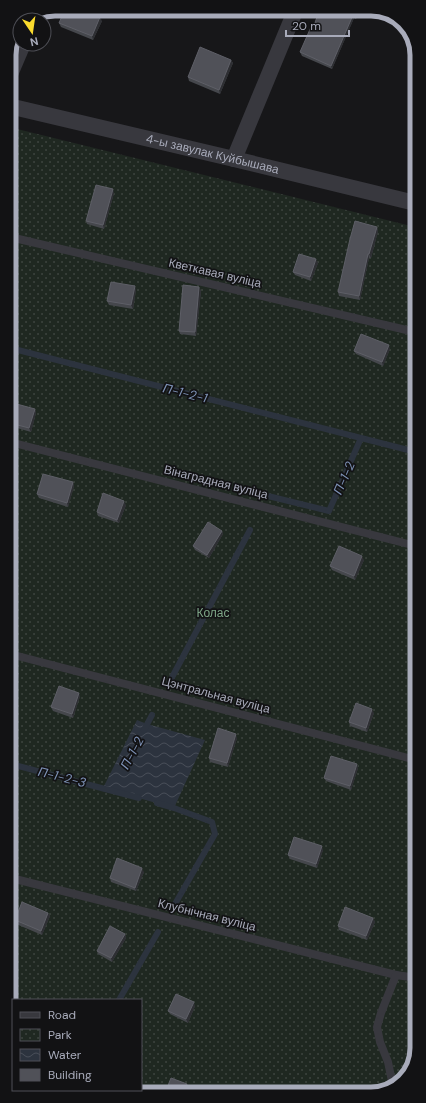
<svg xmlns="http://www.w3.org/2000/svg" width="426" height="1103" font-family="'DM Sans',sans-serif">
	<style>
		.park { fill: url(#park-dots) }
		.water { fill: url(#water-waves) }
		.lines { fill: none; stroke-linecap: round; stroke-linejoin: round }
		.stream { stroke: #2c333e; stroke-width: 6 }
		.lane { stroke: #38383e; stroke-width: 8 }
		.street { stroke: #38383e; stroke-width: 16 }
		.wall { fill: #45474c }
		.shaded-wall { fill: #2e2f33 }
		.building { fill: #505158; stroke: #5e5f67 }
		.labels { text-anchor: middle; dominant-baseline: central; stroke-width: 3.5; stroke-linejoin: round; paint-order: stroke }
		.street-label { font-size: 12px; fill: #a8abba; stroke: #121214 }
		.park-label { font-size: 12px; fill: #7ea688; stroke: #121214 }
		.water-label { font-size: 13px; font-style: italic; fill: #7e92b6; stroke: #121214 }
		.rim { fill: none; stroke: #a8abba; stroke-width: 5 }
	</style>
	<defs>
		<pattern id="park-dots" width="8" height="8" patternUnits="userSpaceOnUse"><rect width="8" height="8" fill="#1f2821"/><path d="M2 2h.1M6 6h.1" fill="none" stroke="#3d443f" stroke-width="1.8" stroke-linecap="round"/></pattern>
		<pattern id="water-waves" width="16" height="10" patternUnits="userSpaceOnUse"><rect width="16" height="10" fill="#2c333e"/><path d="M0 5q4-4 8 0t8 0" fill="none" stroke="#484e58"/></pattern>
	</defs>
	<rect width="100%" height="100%" fill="#171719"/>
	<path class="park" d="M9,127L415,227L417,1048L408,1076L385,1092L52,1094L42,1090H141V1000H13V1065L11,1062Z"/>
	<path class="water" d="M137,720L147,724L205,740L174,808L103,788Z"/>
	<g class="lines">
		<g class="stream">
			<path d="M10,348L361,438"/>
			<path d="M268,496L329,511L361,438L416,452"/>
			<path d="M169,683L250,530"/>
			<path d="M144,730L152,715"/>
			<path d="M11,764L139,798"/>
			<path d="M157,803L174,808L212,822L215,834L175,904"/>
			<path d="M119,1000L158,932"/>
			<path d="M65,1094L67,1090"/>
		</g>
		<g class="lane">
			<path d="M10,237L415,332"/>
			<path d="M10,442L416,546"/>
			<path d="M10,654L416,760"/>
			<path d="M11,878L396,975"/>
			<path d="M393,1086L388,1062L380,1042L377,1027L381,1013L396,975L417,978"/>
		</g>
		<g class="street">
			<path d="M33,20L34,18"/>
			<path d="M9,77L23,44"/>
			<path id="s1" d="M9,106L234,159L415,203"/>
			<path d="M234,159L296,9"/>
		</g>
	</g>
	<g class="wall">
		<path d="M360,9L356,19L354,18L332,69L302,56L300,52L313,28Z"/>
		<path d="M102,21L93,40L61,27L59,23Z"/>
		<path d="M231,60L233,63L220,94L189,81L188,77Z"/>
		<path d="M114,193L104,229L87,224L86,221Z"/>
		<path d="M377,227L378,231L371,258H369L360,300L339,296L338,292Z"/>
		<path d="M318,263L311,281L295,275L293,272Z"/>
		<path d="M199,287L201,291L196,336L180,334L179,331Z"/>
		<path d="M136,290L133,309L109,305L107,301Z"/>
		<path d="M390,349L383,366L356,354L354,351Z"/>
		<path d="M35,409L36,413L31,432L10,426V413Z"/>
		<path d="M73,482L74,486L68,507L39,498L37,494Z"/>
		<path d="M126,505L119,523L98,516L97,512Z"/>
		<path d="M222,531L223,534L209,558L195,550L193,546Z"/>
		<path d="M364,560L355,580L332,570L330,566Z"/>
		<path d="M80,696L73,718L53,711L51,707Z"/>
		<path d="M374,713L367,732L350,726L349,722Z"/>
		<path d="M237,738L228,767L210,762L209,758Z"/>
		<path d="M358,768L351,790L326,781L324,778Z"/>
		<path d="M323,850L317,868L290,859L288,855Z"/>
		<path d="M144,872L136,891L111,882L110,878Z"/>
		<path d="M48,913L50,916L42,935L16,924L15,920Z"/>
		<path d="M373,918L375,922L367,940L339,930L338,926Z"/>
		<path d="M125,934L126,938L112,962L98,954L97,951Z"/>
		<path d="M195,1006L188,1023L170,1014L168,1011Z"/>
	</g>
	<g class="shaded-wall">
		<path d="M357,9H360L356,19L354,15Z"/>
		<path d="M353,15L354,18L332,69L331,66Z"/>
		<path d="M100,17L102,21L93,40L92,36Z"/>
		<path d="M231,60L233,63L220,94L219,90Z"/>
		<path d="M113,189L114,193L104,229L103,225Z"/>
		<path d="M377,227L378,231L371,258L369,254Z"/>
		<path d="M368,254L369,258L360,300L359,296Z"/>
		<path d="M316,259L318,263L311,281L310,277Z"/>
		<path d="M135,286L136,290L133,309L131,305Z"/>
		<path d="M199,287L201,291L196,336L195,332Z"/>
		<path d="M389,345L390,349L383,366L382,362Z"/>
		<path d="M35,409L36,413L31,432L29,428Z"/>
		<path d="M73,482L74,486L68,507L67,503Z"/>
		<path d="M124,501L126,505L119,523L117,520Z"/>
		<path d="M222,531L223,534L209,558L207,555Z"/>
		<path d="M362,556L364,560L355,580L354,576Z"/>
		<path d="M11,613L12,617L10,620Z"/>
		<path d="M18,673L19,676L12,702L11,698Z"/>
		<path d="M79,693L80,696L73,718L72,714Z"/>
		<path d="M372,709L374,713L367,732L366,728Z"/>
		<path d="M236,734L237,738L228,767L227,763Z"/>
		<path d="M357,764L358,768L351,790L350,786Z"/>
		<path d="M322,846L323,850L317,868L316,864Z"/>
		<path d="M142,868L144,872L136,891L135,888Z"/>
		<path d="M48,913L50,916L42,935L41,931Z"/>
		<path d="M373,918L375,922L367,940L366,936Z"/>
		<path d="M125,934L126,938L112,962L111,958Z"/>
		<path d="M194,1002L195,1006L188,1023L186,1019Z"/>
		<path d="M187,1084L188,1088L186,1093H183Z"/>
	</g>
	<g class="building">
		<path d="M65,9H81L100,17L92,36L59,23Z"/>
		<path d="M320,9H357L354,15H353L331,66L300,52L311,27L313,28Z"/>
		<path d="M200,47L231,60L219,90L188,77Z"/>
		<path d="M96,185L113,189L103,225L86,221Z"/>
		<path d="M355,221L377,227L369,254H368L359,296L338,292L350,239Z"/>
		<path d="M299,254L316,259L310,277L293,272Z"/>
		<path d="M111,282L135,286L131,305L107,301Z"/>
		<path d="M183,285L199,287L195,332L179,331Z"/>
		<path d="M361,334L389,345L382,362L354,351Z"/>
		<path d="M13,403L35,409L29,428L10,423V413Z"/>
		<path d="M43,474L73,482L67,503L37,494Z"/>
		<path d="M103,493L124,501L117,520L97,512Z"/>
		<path d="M208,522L222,531L207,555L193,546Z"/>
		<path d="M339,546L362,556L354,576L330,566Z"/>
		<path d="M10,671L18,673L11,698Z"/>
		<path d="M59,686L79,693L72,714L51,707Z"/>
		<path d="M356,703L372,709L366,728L349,722Z"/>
		<path d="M218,728L236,734L227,763L209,758Z"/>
		<path d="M331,756L357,764L350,786L324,778Z"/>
		<path d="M294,837L322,846L316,864L288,855Z"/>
		<path d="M117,858L142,868L135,888L110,878Z"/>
		<path d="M22,902L48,913L41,931L15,920Z"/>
		<path d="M345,907L373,918L366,936L338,926Z"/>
		<path d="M110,926L125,934L111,958L97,951Z"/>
		<path d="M176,994L194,1002L186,1019L168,1011Z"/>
		<path d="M171,1078L187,1084L183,1093H165Z"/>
	</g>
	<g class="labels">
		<g class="street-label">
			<text stroke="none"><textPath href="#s1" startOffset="209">4-ы завулак Куйбышава</textPath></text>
			<text transform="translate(215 273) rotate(13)">Кветкавая вуліца</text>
			<text transform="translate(216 482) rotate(14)">Вінаградная вуліца</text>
			<text transform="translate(216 695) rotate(15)">Цэнтральная вуліца</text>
			<text transform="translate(207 915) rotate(14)">Клубнічная вуліца</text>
		</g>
		<g class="park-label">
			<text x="213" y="613">Колас</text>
		</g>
		<g class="water-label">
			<text transform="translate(185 393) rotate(14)">П-1-2-1</text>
			<text transform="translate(344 478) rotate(-66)">П-1-2</text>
			<text transform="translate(132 753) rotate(-62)">П-1-2</text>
			<text transform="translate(62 777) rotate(14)">П-1-2-3</text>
		</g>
	</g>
	<path d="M0 0H426V1103H0ZM55 16H371A39 39 0 0 1 410 55V1048A39 39 0 0 1 371 1087H55A39 39 0 0 1 16 1048V55A39 39 0 0 1 55 16Z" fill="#121214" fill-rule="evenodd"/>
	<path class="rim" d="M55 16H371A39 39 0 0 1 410 55V1048A39 39 0 0 1 371 1087H55A39 39 0 0 1 16 1048V55A39 39 0 0 1 55 16Z"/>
	<rect x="12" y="999" width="130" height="92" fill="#121214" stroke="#4e4f56"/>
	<rect x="20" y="1012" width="20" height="6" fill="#38383e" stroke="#4e4f56"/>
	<text x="48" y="1019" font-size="12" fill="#a8abba">Road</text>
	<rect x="20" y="1029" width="20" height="12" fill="url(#park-dots)" stroke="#4e4f56"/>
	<text x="48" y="1039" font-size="12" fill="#a8abba">Park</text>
	<rect x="20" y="1049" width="20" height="12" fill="url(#water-waves)" stroke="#4e4f56"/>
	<text x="48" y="1059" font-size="12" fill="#a8abba">Water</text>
	<rect x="20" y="1069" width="20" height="12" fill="#505158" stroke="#4e4f56"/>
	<text x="48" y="1079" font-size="12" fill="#a8abba">Building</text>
	<g transform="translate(32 32) rotate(167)"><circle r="19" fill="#121214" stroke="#4e4f56"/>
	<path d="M0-3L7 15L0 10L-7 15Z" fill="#fbdb2d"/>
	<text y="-6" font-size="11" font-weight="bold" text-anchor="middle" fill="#a8abba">N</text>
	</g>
	<path d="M286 30v6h63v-6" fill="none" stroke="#a8abba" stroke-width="2"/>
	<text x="292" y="30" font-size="12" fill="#a8abba" stroke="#121214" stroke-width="3" paint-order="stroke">20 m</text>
</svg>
